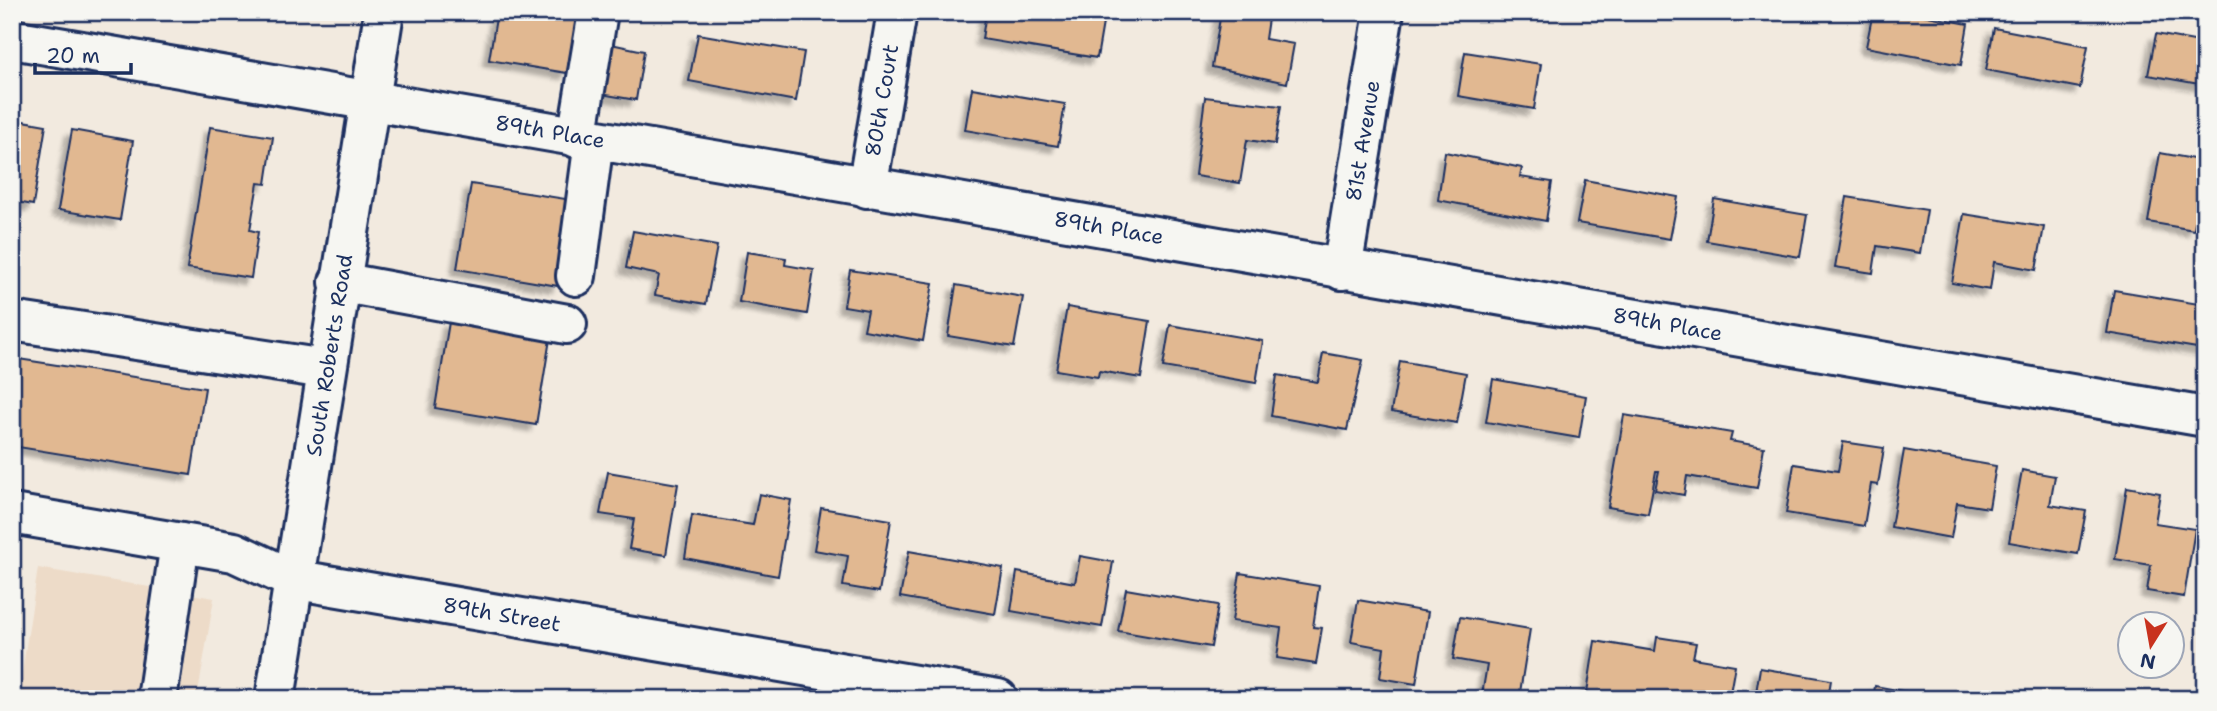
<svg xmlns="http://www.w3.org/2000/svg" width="2217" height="711" font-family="'Shantell Sans',sans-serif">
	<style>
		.built { fill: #eddbc8 }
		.building { fill: #e1b891; stroke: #1b2f5e; stroke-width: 2; filter: url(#shadow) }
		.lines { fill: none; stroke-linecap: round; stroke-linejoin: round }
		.minor-casing { stroke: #1b2f5e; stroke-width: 44 }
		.minor { stroke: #f6f6f2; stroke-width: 38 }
		.labels { text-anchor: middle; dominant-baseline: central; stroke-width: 6; stroke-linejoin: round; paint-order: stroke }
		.street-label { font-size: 21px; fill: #1b2f5e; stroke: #f6f6f2 }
	</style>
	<defs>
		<filter id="shadow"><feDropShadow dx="-6" dy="6" stdDeviation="2" flood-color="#0004"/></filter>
	</defs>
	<rect width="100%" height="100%" fill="#f2eadf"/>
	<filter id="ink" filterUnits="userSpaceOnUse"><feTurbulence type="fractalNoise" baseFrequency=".0143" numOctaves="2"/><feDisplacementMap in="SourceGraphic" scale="14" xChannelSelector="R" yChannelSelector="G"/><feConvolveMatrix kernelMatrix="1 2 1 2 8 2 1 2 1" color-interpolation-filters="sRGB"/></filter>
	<g filter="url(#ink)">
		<path class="built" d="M38,568L214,598L197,699H18Z"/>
		<g class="building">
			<path d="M497,12H578L567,73L489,60Z"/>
			<path d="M986,12H1076L1104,17L1097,58L982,39Z"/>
			<path d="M1221,12H1269L1265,39L1294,44L1287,83L1212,67Z"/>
			<path d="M1873,12H1908L1968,24L1961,65L1866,47Z"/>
			<path d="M1994,28L2088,46L2080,88L1986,70Z"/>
			<path d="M698,34L804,52L796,101L689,81Z"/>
			<path d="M2156,34L2205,43V85L2148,75Z"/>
			<path d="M611,44L644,51L636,100L601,94Z"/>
			<path d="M1465,52L1541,64L1534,109L1458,96Z"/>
			<path d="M972,88L1065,104L1058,146L965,130Z"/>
			<path d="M1205,97L1281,106L1275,144L1247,140L1240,183L1195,176Z"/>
			<path d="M12,119L46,125L33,205L12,201Z"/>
			<path d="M210,127L273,137L266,184L258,183L250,230L258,232L251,278L187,268Z"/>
			<path d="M72,130L133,141L120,220L58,210Z"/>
			<path d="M1445,152L1522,168L1520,177L1552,182L1546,221L1438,200Z"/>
			<path d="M2160,153L2205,161L2194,230L2148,222Z"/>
			<path d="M1585,180L1678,197L1670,239L1577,223Z"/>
			<path d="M471,184L572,200L558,286L457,269Z"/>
			<path d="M1847,197L1927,210L1920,253L1877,246L1873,273L1835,267Z"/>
			<path d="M1714,199L1807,215L1800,257L1707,241Z"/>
			<path d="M1964,214L2044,227L2036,270L1994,262L1990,290L1952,283Z"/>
			<path d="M633,231L717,246L706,304L655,295L659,275L626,268Z"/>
			<path d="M747,252L786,258L785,265L814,270L807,314L739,302Z"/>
			<path d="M850,270L933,283L923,341L864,330L868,310L844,306Z"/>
			<path d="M956,285L1023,297L1014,347L948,336Z"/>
			<path d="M2114,290L2205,305L2203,349L2107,333Z"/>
			<path d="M1067,307L1150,321L1141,378L1099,371L1098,377L1056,370Z"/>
			<path d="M449,322L550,339L536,425L435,408Z"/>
			<path d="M1170,325L1263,341L1256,383L1163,367Z"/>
			<path d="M1323,353L1363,360L1347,430L1271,416L1277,375L1318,382Z"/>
			<path d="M12,358L205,388L191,475L12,446Z"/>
			<path d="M1400,361L1466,373L1457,423L1391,412Z"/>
			<path d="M1493,379L1586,396L1579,438L1486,422Z"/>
			<path d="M1624,415L1732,433L1730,441L1764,447L1757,488L1687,476L1684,495L1655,490L1659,471H1656L1648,514L1608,507Z"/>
			<path d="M1843,442L1884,448L1878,485L1871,484L1864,526L1786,513L1794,464L1838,471Z"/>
			<path d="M1904,450L1996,466L1989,508L1957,503L1951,538L1891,527Z"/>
			<path d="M2022,470L2055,476L2050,505L2086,511L2078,554L2009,542Z"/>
			<path d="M608,472L678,484L666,555L629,549L634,519L600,514Z"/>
			<path d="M2127,487L2160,493L2155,523L2195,529L2184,597L2147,591L2151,565L2115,559Z"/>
			<path d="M759,494L791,500L778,576L685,558L692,515L753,525Z"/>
			<path d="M821,508L891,520L879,592L843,586L848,556L814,550Z"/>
			<path d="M909,551L1003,568L995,614L900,597Z"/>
			<path d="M1080,556L1113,562L1102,627L1011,611L1017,572L1075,583Z"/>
			<path d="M1240,573L1319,586L1313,627L1322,628L1316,664L1277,658L1281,628L1232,621Z"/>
			<path d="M1126,589L1218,605L1211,647L1118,631Z"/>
			<path d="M1358,600L1428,612L1416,684L1380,678L1384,648L1351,642Z"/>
			<path d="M1460,617L1530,629L1519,699L1482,695L1487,665L1453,659Z"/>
			<path d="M1657,637L1696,643L1693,658L1735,665L1729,699H1586L1595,641L1655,651Z"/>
			<path d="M1760,668L1831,680L1828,699H1755Z"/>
			<path d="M1875,686L1946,699H1873Z"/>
		</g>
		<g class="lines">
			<defs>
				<g id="minor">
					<path id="s1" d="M12,39L2205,417"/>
					<path d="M577,138L598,12"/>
					<path id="s2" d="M867,188L897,12"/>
					<path id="s3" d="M1342,270L1384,12"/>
					<path d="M576,276L594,141"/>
					<path d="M339,282L567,324"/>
					<path d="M12,321L325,369"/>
					<path id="s4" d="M12,514L234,552L292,579L998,699"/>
					<path d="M157,699L180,543"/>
					<path id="s5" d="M275,699L384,12"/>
				</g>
			</defs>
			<use href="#minor" class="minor-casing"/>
			<use href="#minor" class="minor"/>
		</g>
	</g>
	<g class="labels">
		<g class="street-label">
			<text stroke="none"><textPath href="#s2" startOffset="89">80th Court</textPath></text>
			<text stroke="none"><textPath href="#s1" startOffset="546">89th Place</textPath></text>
			<text stroke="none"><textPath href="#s3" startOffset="131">81st Avenue</textPath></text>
			<text stroke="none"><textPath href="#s1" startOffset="1113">89th Place</textPath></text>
			<text stroke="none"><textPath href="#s1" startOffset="1680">89th Place</textPath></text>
			<text stroke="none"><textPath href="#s5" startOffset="348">South Roberts Road</textPath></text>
			<text stroke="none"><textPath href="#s4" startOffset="502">89th Street</textPath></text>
		</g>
	</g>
	<rect width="2217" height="711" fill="none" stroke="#f6f6f2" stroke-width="42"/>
	<rect x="21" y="21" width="2175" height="669" fill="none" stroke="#1b2f5e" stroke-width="2.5" filter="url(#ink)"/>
	<g transform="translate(2151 645) rotate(191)"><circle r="33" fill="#f6f6f2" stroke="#9ea6b7" stroke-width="2"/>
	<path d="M0-5L12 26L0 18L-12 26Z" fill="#c8321e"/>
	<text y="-10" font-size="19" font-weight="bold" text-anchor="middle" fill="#1b2f5e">N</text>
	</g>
	<path d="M35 63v10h96v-10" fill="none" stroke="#1b2f5e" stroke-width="3.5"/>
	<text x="46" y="63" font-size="21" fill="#1b2f5e" stroke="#f6f6f2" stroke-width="5" paint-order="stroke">20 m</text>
</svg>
